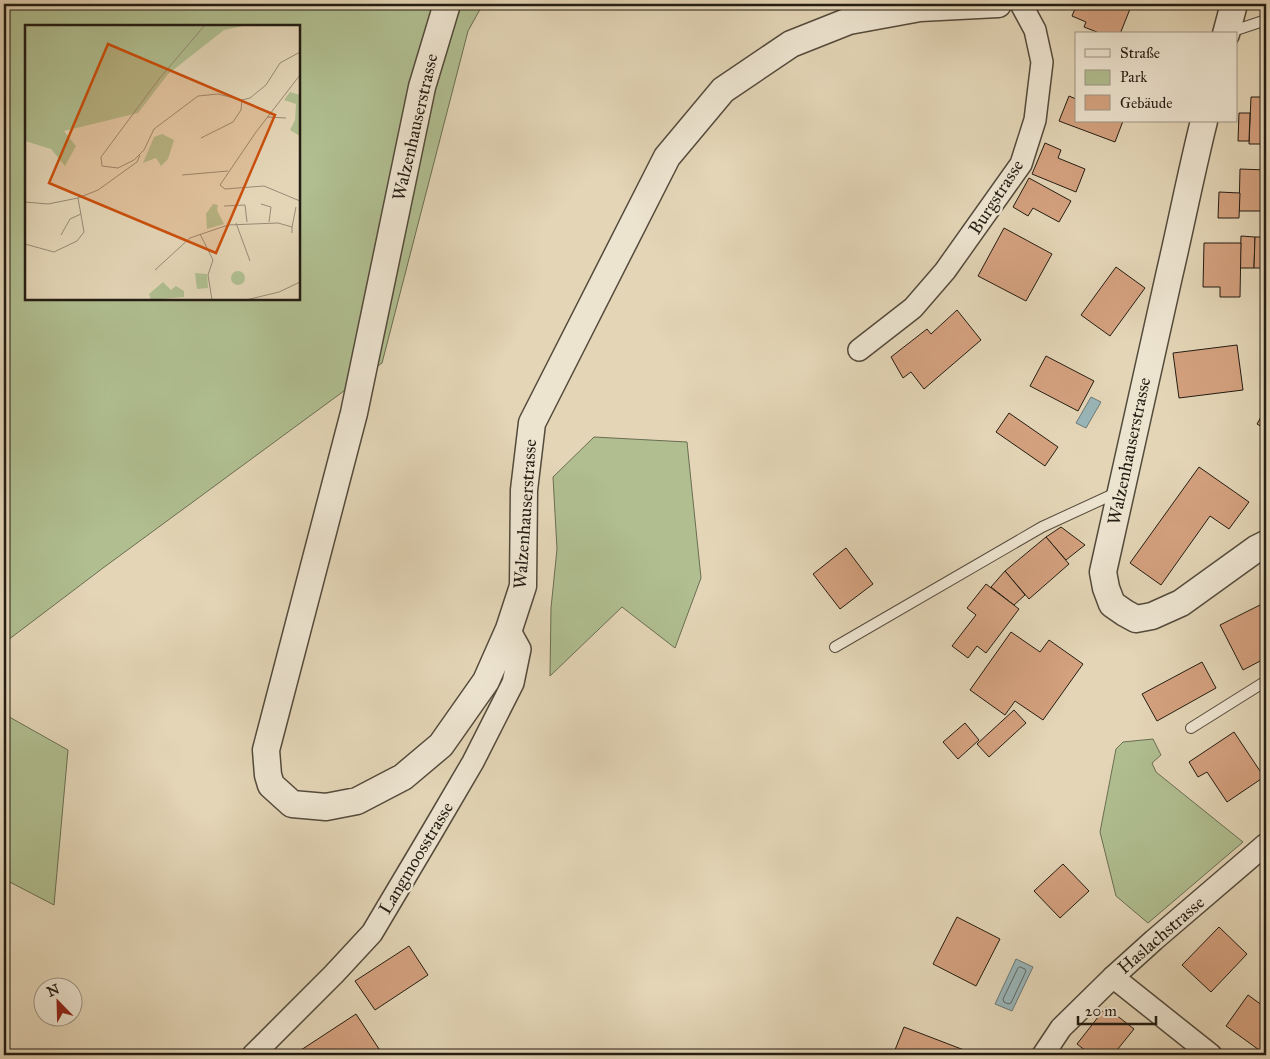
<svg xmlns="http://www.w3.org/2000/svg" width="1270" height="1059" font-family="'IM FELL Great Primer',serif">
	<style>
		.green { fill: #b0be90; stroke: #6a6e52; fill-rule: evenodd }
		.water { fill: #9ab6b9; stroke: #6b7977 }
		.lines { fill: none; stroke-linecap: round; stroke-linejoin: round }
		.shore { stroke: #5f6a66; stroke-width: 1 }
		.building { fill: #d4a17f; stroke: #241d13 }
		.service-casing { stroke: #544b3c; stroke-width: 12 }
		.minor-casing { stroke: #544b3c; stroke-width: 24 }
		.tertiary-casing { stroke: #544b3c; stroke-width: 29 }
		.service { stroke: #ede4d0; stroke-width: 10 }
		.minor { stroke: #ede4d0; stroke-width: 21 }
		.tertiary { stroke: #ede4d0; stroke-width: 26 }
		.labels { text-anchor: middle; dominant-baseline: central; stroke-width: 5; stroke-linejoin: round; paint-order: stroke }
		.street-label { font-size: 18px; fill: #241d13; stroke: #ede4d0 }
		.inset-road { fill: none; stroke: #978b75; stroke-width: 1 }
		.view { fill: #cb500d; fill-opacity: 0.15; stroke: #cb500d; stroke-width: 2.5 }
		.inset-edge { fill: none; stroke: #241d13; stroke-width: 2.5 }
	</style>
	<rect width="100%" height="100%" fill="#e3d5b6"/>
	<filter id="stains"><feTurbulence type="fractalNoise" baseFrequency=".004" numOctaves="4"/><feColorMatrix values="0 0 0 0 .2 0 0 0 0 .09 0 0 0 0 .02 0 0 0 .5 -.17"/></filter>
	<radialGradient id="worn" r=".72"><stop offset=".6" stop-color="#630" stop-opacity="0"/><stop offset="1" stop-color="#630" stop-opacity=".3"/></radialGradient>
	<g class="green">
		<path d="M4,4H483L468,31L382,363L103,568L4,643ZM26,26H299V299H26Z"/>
		<path d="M594,437L687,442L701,578L675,648L622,607L550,676L551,608L557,549L553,477Z"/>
		<path d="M4,714L68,750L54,905L4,879Z"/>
		<path d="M1153,739L1161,755L1152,763L1156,772L1243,842L1148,923L1116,896L1100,832L1116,749L1123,742Z"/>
	</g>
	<g class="water">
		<path d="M1091,397L1101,402L1086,428L1076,423Z"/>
		<path d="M1016,959L1033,967L1012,1011L995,1004Z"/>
	</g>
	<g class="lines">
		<path class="shore" d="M1020,967L1025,969L1026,971L1011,1003L1008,1004L1004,1002L1003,999L1018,968Z"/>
	</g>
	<g class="building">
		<path d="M1077,4H1132L1120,34H1102L1084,27L1086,22L1072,16Z"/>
		<rect x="1264" y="27" width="2" height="40"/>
		<path d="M1069,96L1076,99V121H1123L1115,142L1059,121Z"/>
		<path d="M1251,97H1266V144H1249Z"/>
		<path d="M1239,113H1250L1249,141H1238Z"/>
		<path d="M1045,143L1061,150L1058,158L1085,169L1076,192L1032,174Z"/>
		<path d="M1240,169L1266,170V211H1239Z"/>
		<path d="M1029,178L1071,201L1059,222L1033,208L1028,216L1013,207Z"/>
		<path d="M1219,192L1240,193L1239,218H1218Z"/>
		<path d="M1004,228L1052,254L1026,301L978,276Z"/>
		<path d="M1241,236L1255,237L1254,268H1240Z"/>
		<path d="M1255,237H1266V268H1254Z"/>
		<path d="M1204,243H1241L1240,297H1220V287H1203Z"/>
		<path d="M1116,267L1145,288L1110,336L1081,315Z"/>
		<path d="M957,310L981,340L924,389L911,372L903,378L891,357L927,329L931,334Z"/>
		<path d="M1237,345L1243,390L1179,398L1173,353Z"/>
		<path d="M1046,356L1094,381L1078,411L1030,386Z"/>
		<path d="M1266,408V429L1257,424Z"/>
		<path d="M1009,413L1058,447L1045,466L996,432Z"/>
		<path d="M1199,467L1249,502L1229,529L1210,516L1161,585L1130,563Z"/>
		<path d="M1061,527L1085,545L1066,560L1046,537Z"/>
		<path d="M1046,537L1069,564L1029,599L1005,571Z"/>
		<path d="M846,548L873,584L840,609L813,574Z"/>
		<path d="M1005,571L1025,595L1014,605L991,587Z"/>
		<path d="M986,584L1019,609L986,653L977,646L968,658L952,646L976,615L967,608Z"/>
		<path d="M1266,602V658L1243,670L1220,625Z"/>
		<path d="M1011,632L1040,652L1049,640L1083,664L1043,720L1015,701L1005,715L970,690Z"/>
		<path d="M1202,662L1216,688L1157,721L1142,694Z"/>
		<path d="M1014,710L1026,723L989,757L977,744Z"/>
		<path d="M965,723L979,740L958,759L943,742Z"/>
		<path d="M1234,732L1264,777L1227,802L1207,772L1198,777L1189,762Z"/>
		<path d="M1063,864L1089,891L1060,918L1034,891Z"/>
		<path d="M957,917L1000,939L976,986L933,964Z"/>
		<path d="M1219,927L1247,954L1211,992L1182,965Z"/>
		<path d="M409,946L428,975L375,1010L355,981Z"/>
		<path d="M1248,995L1266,1008V1055L1226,1026Z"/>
		<path d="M1106,1007L1134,1029L1113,1055H1091L1077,1044Z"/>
		<path d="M356,1014L383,1055H304L301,1050Z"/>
		<path d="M904,1027L977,1055H893Z"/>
	</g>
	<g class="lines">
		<defs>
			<g id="service">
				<path d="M1230,32L1266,20"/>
				<path d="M835,647L1042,527L1118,492"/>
				<path d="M1191,728L1266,681"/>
			</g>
			<g id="minor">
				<path d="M859,350L913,308L945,271L1021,164L1035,120L1042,62L1035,30L1021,4"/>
				<path d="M1113,977L1211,1055"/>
				<path d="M253,1055L334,974L372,933L432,832L473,762L513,683L520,649L509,629"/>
				<path d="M1043,1055L1061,1028L1113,977L1154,940L1266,844"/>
			</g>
			<g id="tertiary">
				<path d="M447,4L422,87L354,413L266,750L268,775L271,785L292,804L326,807L357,801L403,777L441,745L486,681L509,629L523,586L524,490L532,423L667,157L723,90L791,44L849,21L920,8L998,4"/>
				<path d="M1226,34L1234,4"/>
				<path d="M1204,121C1191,173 1181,225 1169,276C1146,375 1125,474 1103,572L1106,588L1112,604L1125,613L1136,619L1152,616L1181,603L1256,549L1266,544"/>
			</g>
		</defs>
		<use href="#service" class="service-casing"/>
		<use href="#minor" class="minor-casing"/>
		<use href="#tertiary" class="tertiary-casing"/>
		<use href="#service" class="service"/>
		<use href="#minor" class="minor"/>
		<use href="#tertiary" class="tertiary"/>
	</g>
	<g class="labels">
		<g class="street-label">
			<text transform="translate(415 127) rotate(-77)">Walzenhauserstrasse</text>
			<text transform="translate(996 197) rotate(-57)">Burgstrasse</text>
			<text transform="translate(1129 451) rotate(-78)">Walzenhauserstrasse</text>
			<text transform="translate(525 514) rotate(-86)">Walzenhauserstrasse</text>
			<text transform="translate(416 858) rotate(-59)">Langmoosstrasse</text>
			<text transform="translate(1161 935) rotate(-41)">Haslachstrasse</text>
		</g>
	</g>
	<g transform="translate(25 25)">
		<rect width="275" height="275" fill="#e3d5b6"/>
		<path d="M0,0H223L199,5L143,49L113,88L39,106L51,121L40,141L26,124L0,116ZM265,67L275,70V111L265,105L270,95L271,79L259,75ZM137,109L149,115L143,134L136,141L131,133L118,138L129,112ZM188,179L193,180L192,185L199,199L182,204L181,189ZM206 253a7 7 0 1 1 14 0a7 7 0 1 1-14 0ZM170,248L182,249L183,263L172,264ZM138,257L146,265L151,261L159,266V272L126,275L124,269Z" fill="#b0be90"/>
		<path class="inset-road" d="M180,0L134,54L76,132L77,141L93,143L109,135L119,125L129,104L173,71L193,69L217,75L225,73L241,60L255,38L275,27M275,50L231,107L195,160L200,164L239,161L275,176M242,92L261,93M176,113L208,97L216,85L217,75M157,150L203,146M0,177L23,179L53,173L73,165L112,137L115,130M236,179L246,182L244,197M199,181L220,180L222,197M211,198L225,236M267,202L271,182M175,209L188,235L183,250L187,275M36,210L45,194L56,189M0,219L29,227L52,216L59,207L53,173M130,245L165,213L203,200L253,198L267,202V208M221,275L254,267L275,257"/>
		<path class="view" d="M83,19L250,90L191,228L24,158Z"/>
		<rect width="275" height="275" class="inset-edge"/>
	</g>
	<rect width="1270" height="1059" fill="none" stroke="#e3d5b6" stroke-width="20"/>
	<rect x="5" y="5" width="1260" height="1049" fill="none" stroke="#241d13" stroke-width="2.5"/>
	<rect x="10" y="10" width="1250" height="1039" fill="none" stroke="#241d13"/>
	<rect x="1075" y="32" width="162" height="90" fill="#ede4d0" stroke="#9d9484"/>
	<rect x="1085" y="49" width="25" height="8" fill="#ede4d0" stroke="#9d9484"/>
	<text x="1120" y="58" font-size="15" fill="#241d13">Straße</text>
	<rect x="1085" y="70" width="25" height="15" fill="#b0be90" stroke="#9d9484"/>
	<text x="1120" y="82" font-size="15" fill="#241d13">Park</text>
	<rect x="1085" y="95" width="25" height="15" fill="#d4a17f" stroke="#9d9484"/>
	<text x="1120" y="108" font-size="15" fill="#241d13">Gebäude</text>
	<g transform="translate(58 1002) rotate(337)"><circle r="24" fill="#ede4d0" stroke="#9d9484"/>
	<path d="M0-4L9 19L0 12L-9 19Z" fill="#8f2418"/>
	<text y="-8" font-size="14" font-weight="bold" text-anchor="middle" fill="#241d13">N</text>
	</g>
	<path d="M1078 1016v8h78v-8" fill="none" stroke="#241d13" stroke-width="2.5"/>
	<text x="1085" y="1016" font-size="15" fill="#241d13" stroke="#ede4d0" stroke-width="4" paint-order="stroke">20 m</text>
	<rect width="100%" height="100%" filter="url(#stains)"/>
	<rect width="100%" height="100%" fill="url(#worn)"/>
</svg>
